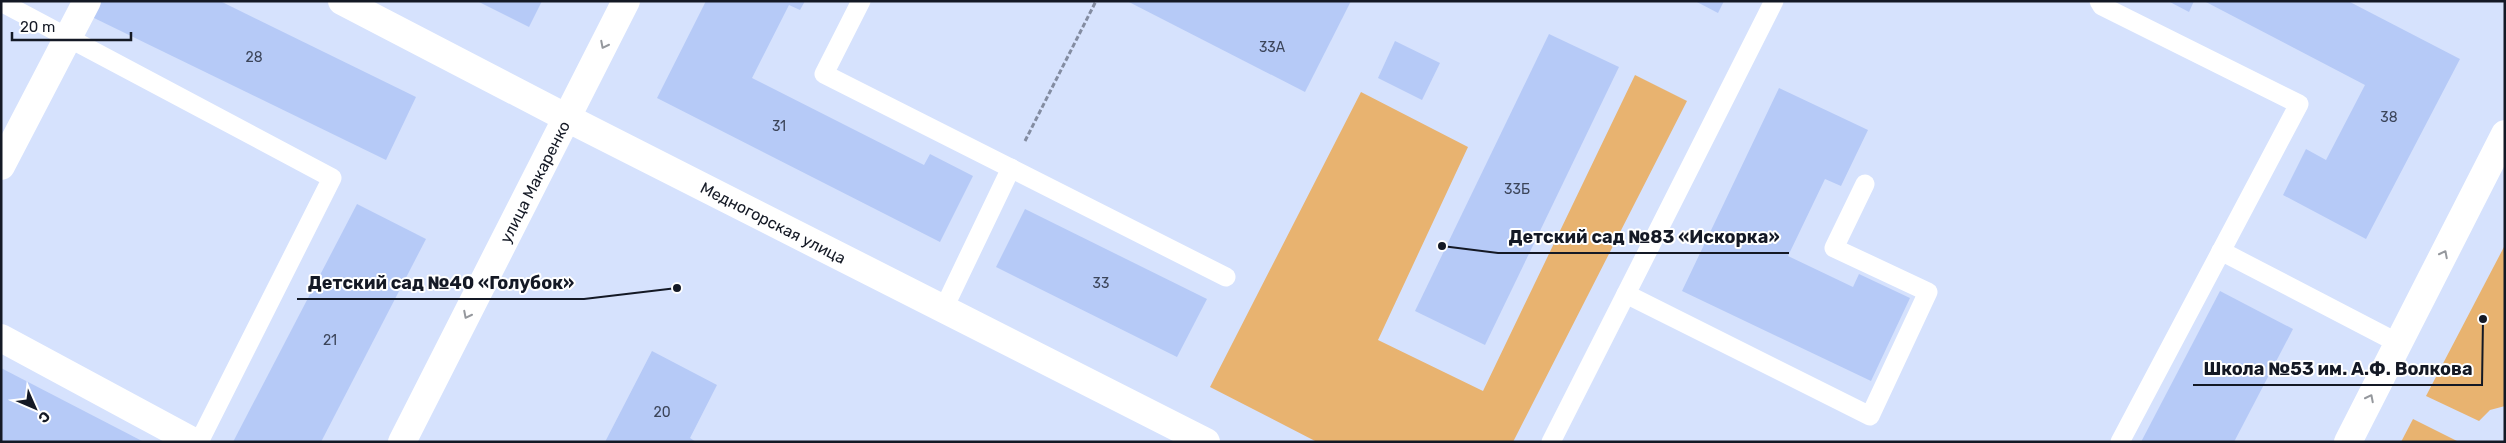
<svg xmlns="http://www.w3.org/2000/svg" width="2506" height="443" font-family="Rubik,sans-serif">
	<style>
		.green { fill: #e8b370 }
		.building { fill: #b6caf7 }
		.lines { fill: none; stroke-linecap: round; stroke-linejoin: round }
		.path { stroke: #838ca1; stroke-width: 3; stroke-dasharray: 5 2.5; stroke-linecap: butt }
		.lane { stroke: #fff; stroke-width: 19 }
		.street { stroke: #fff; stroke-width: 28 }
		.secondary { stroke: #fff; stroke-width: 28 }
		.oneway { stroke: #95989d }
		.labels { text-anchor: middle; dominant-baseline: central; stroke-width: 4; stroke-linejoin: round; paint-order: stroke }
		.number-label { font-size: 14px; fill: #3c455a }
		.street-label { font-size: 16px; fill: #141925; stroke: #fff }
		.leader { fill: none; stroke: #141925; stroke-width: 2 }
		.callout-dot { fill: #141925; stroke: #fff; stroke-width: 2 }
		.callout-label { font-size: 18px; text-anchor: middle; font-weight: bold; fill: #141925; stroke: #fff; stroke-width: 4; stroke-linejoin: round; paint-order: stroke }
	</style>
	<rect width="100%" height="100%" fill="#d6e2fd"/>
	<g class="green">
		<path d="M1635,75L1687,101L1513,442H1317L1210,387L1361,92L1468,147L1378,340L1483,391Z"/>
		<path d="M2505,245V406L2490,410L2479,421L2426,396Z"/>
		<path d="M2413,419L2459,442H2401Z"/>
	</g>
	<g class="building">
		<path d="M99,1H220L416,97L386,160L92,17Z"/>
		<path d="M477,1H542L529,27Z"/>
		<path d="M706,1H805L800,10L789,5L752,78L924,165L930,154L973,176L940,242L657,98Z"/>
		<path d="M1127,1H1351L1305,92Z"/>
		<path d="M1695,1H1724L1718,13Z"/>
		<path d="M2168,1H2194L2189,12Z"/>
		<path d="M2204,1H2348L2460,59L2366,239L2283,195L2306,149L2326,160L2365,85Z"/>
		<path d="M1549,34L1619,67L1485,345L1415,311Z"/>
		<path d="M1395,41L1440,63L1422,100L1378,78Z"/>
		<path d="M1779,88L1868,130L1841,186L1825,179L1788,256L1853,287L1859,274L1910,298L1871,381L1682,291Z"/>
		<path d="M357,204L426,239L321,442H233Z"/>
		<path d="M1025,209L1207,299L1177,357L996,267Z"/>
		<path d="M2220,291L2293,329L2234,442H2141Z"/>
		<path d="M652,351L717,385L690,438L696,442H605Z"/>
		<path d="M1,368L144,442H1Z"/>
	</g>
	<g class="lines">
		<path class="path" d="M1025,141L1096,1"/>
		<g class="lane">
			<path d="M861,1L824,74L1226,277"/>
			<path d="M1774,1L1626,294L1870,416L1928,292L1834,248L1865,184"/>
			<path d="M2099,1L2102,6L2299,104L2120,442"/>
			<path d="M1,2L332,178L199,442"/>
			<path d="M2221,251L2398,343"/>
			<path d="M943,310L1011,168"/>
			<path d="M1551,442L1626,294"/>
		</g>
		<g class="street">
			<path d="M342,1L567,118L1206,442"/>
			<path d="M1,166L87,1"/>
			<path d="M1,338L194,442"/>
		</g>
		<g class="secondary">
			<path d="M402,442L626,1"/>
			<path d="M2348,442L2505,134"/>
		</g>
	</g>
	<defs><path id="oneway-chevron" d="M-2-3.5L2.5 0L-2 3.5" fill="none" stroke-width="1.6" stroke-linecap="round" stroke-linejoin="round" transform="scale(1.25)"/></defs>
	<g class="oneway">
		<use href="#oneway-chevron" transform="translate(604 45) rotate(117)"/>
		<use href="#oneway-chevron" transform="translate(2444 254) rotate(-63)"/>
		<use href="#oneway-chevron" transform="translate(467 315) rotate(117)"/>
		<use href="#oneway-chevron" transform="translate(2370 398) rotate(-63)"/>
	</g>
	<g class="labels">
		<g class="number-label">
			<text x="1272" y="47">33А</text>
			<text x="254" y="57">28</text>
			<text x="2389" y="117">38</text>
			<text x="779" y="126">31</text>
			<text x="1517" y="189">33Б</text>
			<text x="1101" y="283">33</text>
			<text x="330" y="340">21</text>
			<text x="662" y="412">20</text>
		</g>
		<g class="street-label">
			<text transform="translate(535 182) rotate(-63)">улица Макаренко</text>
			<text transform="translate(773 223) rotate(27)">Медногорская улица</text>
		</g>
	</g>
	<path class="leader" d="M1442 246L1498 253H1789M677 288L584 299H297M2483 319L2482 385H2193"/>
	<g class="callout-dot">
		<circle cx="1442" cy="246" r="5"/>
		<circle cx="677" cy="288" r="5"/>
		<circle cx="2483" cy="319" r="5"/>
	</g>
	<g class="callout-label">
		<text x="1644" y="243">Детский сад №83 «Искорка»</text>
		<text x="441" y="289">Детский сад №40 «Голубок»</text>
		<text x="2338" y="375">Школа №53 им. А.Ф. Волкова</text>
	</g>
	<rect width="2506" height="443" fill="none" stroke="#141925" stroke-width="5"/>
	<g transform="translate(35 408) rotate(135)" stroke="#ffffff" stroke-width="4" paint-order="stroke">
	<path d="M0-4L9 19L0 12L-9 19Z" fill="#141925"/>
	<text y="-8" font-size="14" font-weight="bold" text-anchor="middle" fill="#141925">С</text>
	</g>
	<path d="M12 32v8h119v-8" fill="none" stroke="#141925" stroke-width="2.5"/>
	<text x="20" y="32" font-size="15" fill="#141925" stroke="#ffffff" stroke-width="4" paint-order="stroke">20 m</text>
</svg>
